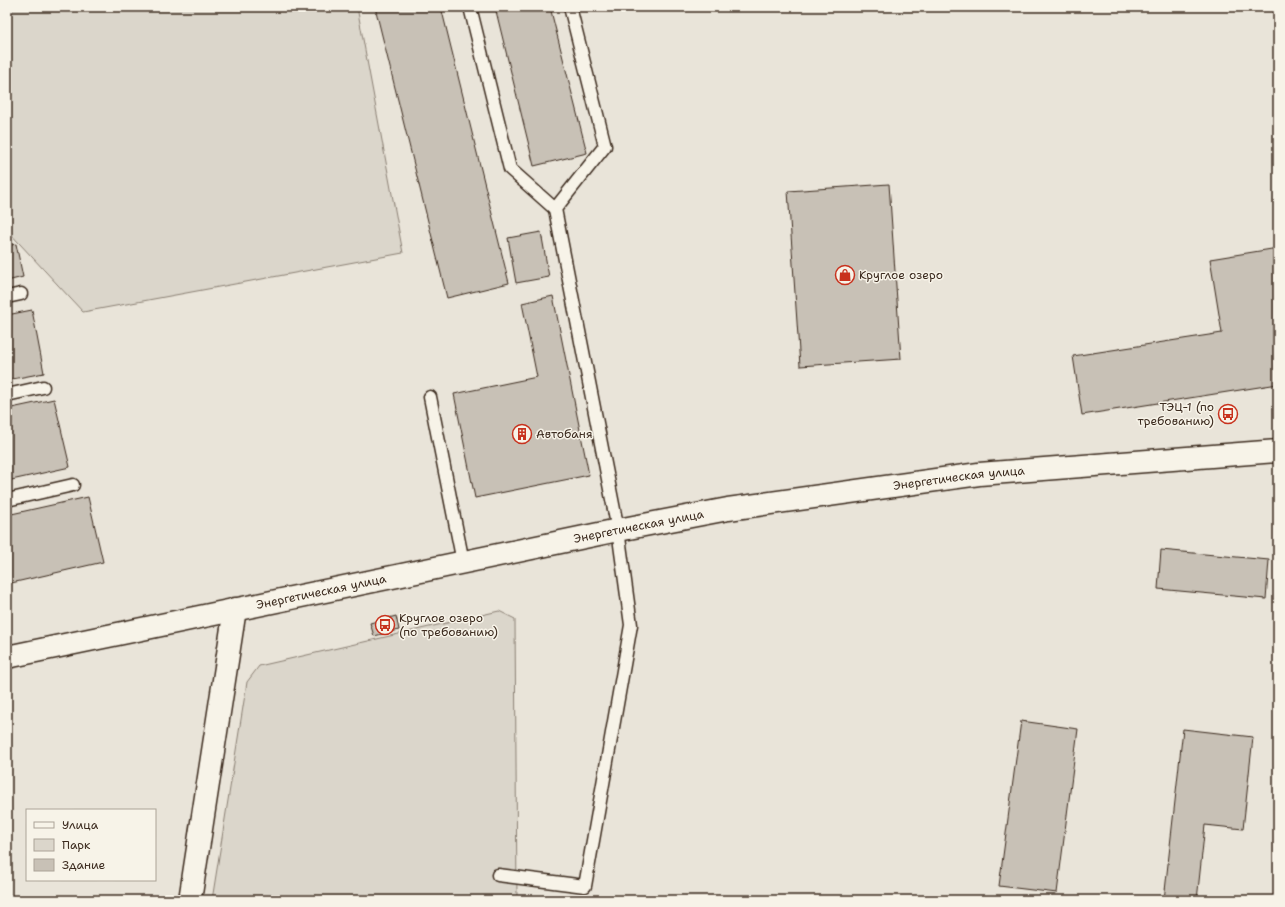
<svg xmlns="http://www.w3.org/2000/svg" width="1285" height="907" font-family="'Shantell Sans',sans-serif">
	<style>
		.built { fill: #e9e4d9; fill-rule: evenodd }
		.green { fill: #dbd6cb; stroke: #8b8074 }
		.building { fill: #c8c1b6; stroke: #3b2a1e }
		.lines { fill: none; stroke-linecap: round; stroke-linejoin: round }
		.service-casing { stroke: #3b2a1e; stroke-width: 15 }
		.minor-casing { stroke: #3b2a1e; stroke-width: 25 }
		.tertiary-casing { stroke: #3b2a1e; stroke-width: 25 }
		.service { stroke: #f7f3e8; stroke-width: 12 }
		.minor { stroke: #f7f3e8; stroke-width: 22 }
		.tertiary { stroke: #f7f3e8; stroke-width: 22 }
		.labels { text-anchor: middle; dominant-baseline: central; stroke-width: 3; stroke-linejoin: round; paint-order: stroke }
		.poi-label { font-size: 12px; fill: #3b2a1e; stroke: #f7f3e8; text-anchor: start }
		.street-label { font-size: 12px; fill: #3b2a1e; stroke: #f7f3e8 }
	</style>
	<rect width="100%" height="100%" fill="#f7f3e8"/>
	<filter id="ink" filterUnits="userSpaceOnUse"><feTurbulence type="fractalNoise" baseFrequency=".025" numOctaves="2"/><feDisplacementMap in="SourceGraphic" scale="8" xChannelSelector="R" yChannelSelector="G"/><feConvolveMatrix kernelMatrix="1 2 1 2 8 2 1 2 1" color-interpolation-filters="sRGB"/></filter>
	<g filter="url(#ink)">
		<path class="built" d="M7,7H1278V900H7ZM27,810H155V880H27Z"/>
		<g class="green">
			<path d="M7,7H357L403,253L83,312L7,230Z"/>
			<path d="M499,611L515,619L517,900H212L247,682L259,666Z"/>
		</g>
		<g class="building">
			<path d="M375,7H441L509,283L447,298Z"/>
			<path d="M495,7H550L587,153L534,166Z"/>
			<path d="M889,184L901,359L800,366L788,191Z"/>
			<path d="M541,232L549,277L516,283L508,238Z"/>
			<path d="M16,244L23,277L7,281V246Z"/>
			<path d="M1278,248V384L1082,415L1073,356L1222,333L1210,259Z"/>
			<path d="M553,296L589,475L475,498L454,394L537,377L522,303Z"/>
			<path d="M32,310L44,373L7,380V315Z"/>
			<path d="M54,399L70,467L7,481V409Z"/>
			<path d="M88,497L103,562L7,584V515Z"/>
			<path d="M1161,550L1269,560L1266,599L1158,589Z"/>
			<path d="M396,616L399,630L374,636L370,623Z"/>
			<path d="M1021,721L1078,729L1057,893L999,886Z"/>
			<path d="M1183,729L1253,737L1243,829L1205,825L1197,900H1164Z"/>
		</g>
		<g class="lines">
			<defs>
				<g id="service">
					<path d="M470,7L510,169L555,209"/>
					<path d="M7,297L21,294"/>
					<path d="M7,395L43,387"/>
					<path d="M430,397L463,562"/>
					<path d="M7,500L73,485"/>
					<path d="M498,875L585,886L631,625L618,530L555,209L605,146L570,7"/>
				</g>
				<path id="minor" d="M190,900L235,609"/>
				<g id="tertiary">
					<path id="s1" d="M7,657L618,530L728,509L979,474L1278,451"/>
				</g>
			</defs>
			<use href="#service" class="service-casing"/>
			<use href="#minor" class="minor-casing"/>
			<use href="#tertiary" class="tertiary-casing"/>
			<use href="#service" class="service"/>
			<use href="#minor" class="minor"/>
			<use href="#tertiary" class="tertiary"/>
		</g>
	</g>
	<defs>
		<symbol id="shop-ring" viewBox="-11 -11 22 22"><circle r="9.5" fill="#f7f3e8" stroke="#c8321e" stroke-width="1.5"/><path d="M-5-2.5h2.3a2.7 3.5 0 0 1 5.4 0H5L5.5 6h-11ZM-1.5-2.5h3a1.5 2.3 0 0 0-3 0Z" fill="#c8321e"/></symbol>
		<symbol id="bus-ring" viewBox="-11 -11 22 22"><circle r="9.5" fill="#f7f3e8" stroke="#c8321e" stroke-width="1.5"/><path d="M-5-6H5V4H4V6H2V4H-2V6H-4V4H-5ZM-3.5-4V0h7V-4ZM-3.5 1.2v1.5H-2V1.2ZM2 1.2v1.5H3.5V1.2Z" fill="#c8321e"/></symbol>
		<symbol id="building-ring" viewBox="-11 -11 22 22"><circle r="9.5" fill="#f7f3e8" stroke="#c8321e" stroke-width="1.5"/><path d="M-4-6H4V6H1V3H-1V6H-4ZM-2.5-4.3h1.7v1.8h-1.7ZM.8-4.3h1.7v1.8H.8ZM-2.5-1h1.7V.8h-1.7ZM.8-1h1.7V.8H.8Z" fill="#c8321e"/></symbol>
	</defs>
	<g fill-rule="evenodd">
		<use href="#shop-ring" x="834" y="264" width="22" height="22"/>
		<use href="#bus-ring" x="1217" y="403" width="22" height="22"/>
		<use href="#building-ring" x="511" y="423" width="22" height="22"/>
		<use href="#bus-ring" x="374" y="614" width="22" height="22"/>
	</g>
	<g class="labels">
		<g class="poi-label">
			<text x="859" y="275">Круглое озеро</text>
			<text x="1214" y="407" text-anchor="end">ТЭЦ-1 (по<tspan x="1214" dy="14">требованию)</tspan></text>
			<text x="536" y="434">Автобаня</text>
			<text x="399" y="618">Круглое озеро<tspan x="399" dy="14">(по требованию)</tspan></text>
		</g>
		<g class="street-label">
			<text stroke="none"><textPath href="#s1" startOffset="969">Энергетическая улица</textPath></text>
			<text stroke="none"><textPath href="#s1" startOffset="645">Энергетическая улица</textPath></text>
			<text stroke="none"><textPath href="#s1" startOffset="321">Энергетическая улица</textPath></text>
		</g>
	</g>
	<rect width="1285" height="907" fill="none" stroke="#f7f3e8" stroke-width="24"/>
	<rect x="12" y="12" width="1261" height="883" fill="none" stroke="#3b2a1e" stroke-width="1.5" filter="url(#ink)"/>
	<rect x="26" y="809" width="130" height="72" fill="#f7f3e8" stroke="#aca397"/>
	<rect x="34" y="822" width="20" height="6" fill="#f7f3e8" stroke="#aca397"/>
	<text x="62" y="829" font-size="12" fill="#3b2a1e">Улица</text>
	<rect x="34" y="839" width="20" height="12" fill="#dbd6cb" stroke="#aca397"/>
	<text x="62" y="849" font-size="12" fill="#3b2a1e">Парк</text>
	<rect x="34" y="859" width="20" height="12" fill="#c8c1b6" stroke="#aca397"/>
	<text x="62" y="869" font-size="12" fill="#3b2a1e">Здание</text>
</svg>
